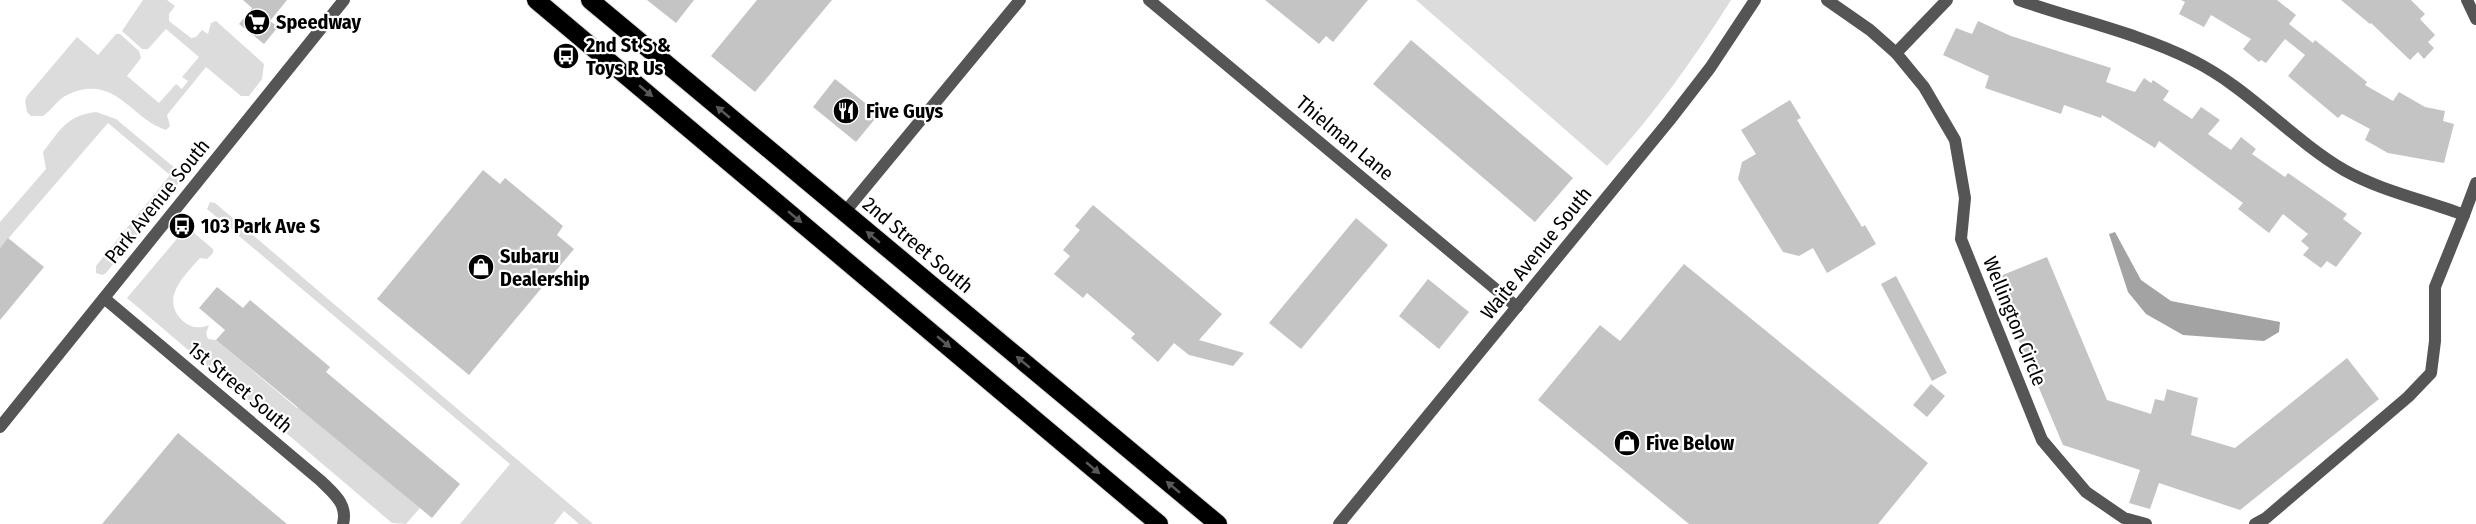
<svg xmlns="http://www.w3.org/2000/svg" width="2476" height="524" font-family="'Fira Sans Condensed',sans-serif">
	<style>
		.green { fill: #dcdcdc }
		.water { fill: #a3a3a3 }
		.building { fill: #c4c4c4 }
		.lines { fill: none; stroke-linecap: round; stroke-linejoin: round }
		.highway-casing { stroke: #dbdbdb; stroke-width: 20 }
		.street { stroke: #555; stroke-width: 12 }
		.highway { stroke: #000; stroke-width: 18 }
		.oneway { fill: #595959 }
		.labels { text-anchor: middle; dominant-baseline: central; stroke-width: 4.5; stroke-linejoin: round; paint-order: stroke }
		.poi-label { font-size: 20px; font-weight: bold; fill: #000; stroke: #fff; text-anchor: start }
		.street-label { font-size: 20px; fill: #000; stroke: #fff }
	</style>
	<rect width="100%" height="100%" fill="#fff"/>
	<g class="green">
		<path d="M143,0H167L175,6L169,14V21L191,38L196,37L202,30L208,34L211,23L216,21L264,64L262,79L249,96H241L206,67L167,115L170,126L166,130C131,120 116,72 67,95C57,100 52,110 43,116H31L27,112L25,101L27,96L77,37L98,55L116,34H120L139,51L141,58L127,76L159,103L176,84L182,89L188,81L182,77L199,57L166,29L148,49H142L122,31Z"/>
		<path d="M1416,0H1731C1694,59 1654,114 1607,166Z"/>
		<path d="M96,112L116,119L176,169L180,179L178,184L106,273L102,275L96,273V266L170,175L108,123L0,248V222L46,169L43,152C60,130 67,115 96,112Z"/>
		<path d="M210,202L215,203L593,524H579L564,511L554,524H460L510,464L207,209Z"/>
		<path d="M187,227L213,249V253L207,259L200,258C185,275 159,299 183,321C190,328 200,329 209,325L206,333L208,339L216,340L297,408L299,406L420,508L406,524L392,523L127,298Z"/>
	</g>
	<path class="water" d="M2115,232L2141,280L2171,301L2280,322L2279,332L2264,341L2183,335L2146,314L2128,292L2109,234Z"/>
	<g class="building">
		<path d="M243,0H287L270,21L278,27L264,44L239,24L252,8Z"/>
		<path d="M647,0H694L676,23Z"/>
		<path d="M757,0H832L755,92L711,56Z"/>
		<path d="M1265,0H1368L1333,42L1326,36L1319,44Z"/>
		<path d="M2181,0H2277L2296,15L2289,24L2313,43L2315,40L2367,82L2365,85L2393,101L2399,92L2425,107L2445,111L2443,121L2454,124L2444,163L2388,153L2365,140L2370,129L2342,114L2338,118L2288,76L2305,55L2285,39L2266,63L2261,60L2259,62L2243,49L2251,39L2211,15L2204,27L2179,14L2185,2Z"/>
		<path d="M2341,0H2411L2425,14L2420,19L2435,35L2428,42L2434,48L2424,59L2418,52L2410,60L2371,23L2370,24Z"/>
		<path d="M1978,21L2011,36L2111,68L2106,82L2135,92L2144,78L2151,83L2153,80L2169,91L2163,100L2192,119L2201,107L2220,120L2208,134L2231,150L2241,137L2256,149L2252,154L2285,177L2288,173L2347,214L2343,219L2362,233L2336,267L2327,261L2321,268L2303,255L2309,248L2301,241L2308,234L2283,214L2269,233L2238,209L2243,203L2159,141L2155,148L2102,115L2101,118L2064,105L2061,114L1985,88L1989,76L1943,55L1956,28L1972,34Z"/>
		<path d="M1411,40L1573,178L1535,222L1373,84Z"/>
		<path d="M835,79L879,114L856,142L813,107Z"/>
		<path d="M1790,100L1801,118L1797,120L1862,227L1865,225L1876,244L1827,273L1813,248L1799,256L1783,252L1738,179L1742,162L1756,154L1741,130Z"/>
		<path d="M483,170L500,184L505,178L563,226L557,235L574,249L469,375L377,299Z"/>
		<path d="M1093,205L1222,314L1199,340L1244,353L1233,366L1189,355L1174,343L1158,362L1131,338L1135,334L1087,293L1083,298L1054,274L1070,256L1063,250L1080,230L1075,226Z"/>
		<path d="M1356,218L1388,245L1301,349L1269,323Z"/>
		<path d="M8,238L44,267L0,320V248Z"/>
		<path d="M2047,257L2107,400L2151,414L2155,399L2164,401L2167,389L2198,398L2191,435L2235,448L2347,358L2379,399L2240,510L2159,483L2150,509L2129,503L2140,470L2063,445L1993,279Z"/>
		<path d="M1684,264L1928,463L1878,524H1689L1538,400L1600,325L1620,341Z"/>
		<path d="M1896,276L1947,373L1932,381L1881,284Z"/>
		<path d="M1428,279L1469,312L1439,349L1399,316Z"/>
		<path d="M217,287L243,308L250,300L330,367L326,372L460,484L432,518L216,340L225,330L199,308Z"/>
		<path d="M1931,384L1945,396L1927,417L1913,405Z"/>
		<path d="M178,433L287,524H102Z"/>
	</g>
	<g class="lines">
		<defs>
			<g id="highway">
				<path d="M536,0L1159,524"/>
				<path d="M590,0L1218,524"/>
			</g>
		</defs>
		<use href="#highway" class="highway-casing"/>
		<g class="street">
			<path d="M1149,0L1517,307"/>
			<path d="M1827,0L1870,30L1896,53L1924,87L1955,140L1965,198L1961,239L2042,440L2086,492L2124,518L2146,524"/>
			<path d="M2019,0C2076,20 2138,33 2192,60C2249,88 2290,138 2344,170C2381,191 2425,200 2464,215L2476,183"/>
			<path d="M2467,0L2476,19"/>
			<path d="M1896,53L1947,0"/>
			<path d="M844,213L1020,0"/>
			<path d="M104,298L321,481C334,494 348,504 343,524"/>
			<path d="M0,427L344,0"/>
			<path d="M1339,524L1669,121L1710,68L1755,0"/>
			<path d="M2255,524L2266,518L2408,397L2431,373L2435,341V287L2464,215"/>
		</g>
		<use href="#highway" class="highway"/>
	</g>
	<defs><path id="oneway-solid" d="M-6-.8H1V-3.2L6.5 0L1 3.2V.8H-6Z" transform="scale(1.5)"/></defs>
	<g class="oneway">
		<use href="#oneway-solid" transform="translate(646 91) rotate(40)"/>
		<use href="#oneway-solid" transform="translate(723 112) rotate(-140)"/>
		<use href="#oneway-solid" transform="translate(795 217) rotate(40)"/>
		<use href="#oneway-solid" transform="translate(873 237) rotate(-140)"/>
		<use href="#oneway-solid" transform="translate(944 342) rotate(40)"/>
		<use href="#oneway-solid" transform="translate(1023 362) rotate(-140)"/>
		<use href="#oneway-solid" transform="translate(1093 468) rotate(40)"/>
		<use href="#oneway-solid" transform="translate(1173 487) rotate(-140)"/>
	</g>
	<defs>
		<symbol id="supermarket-disc" viewBox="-11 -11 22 22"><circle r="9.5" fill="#000" stroke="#fff"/><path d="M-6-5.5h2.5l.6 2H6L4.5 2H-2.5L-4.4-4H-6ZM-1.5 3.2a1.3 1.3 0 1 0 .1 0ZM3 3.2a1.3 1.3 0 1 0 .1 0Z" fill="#fff"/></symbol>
		<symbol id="bus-disc" viewBox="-11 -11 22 22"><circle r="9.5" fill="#000" stroke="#fff"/><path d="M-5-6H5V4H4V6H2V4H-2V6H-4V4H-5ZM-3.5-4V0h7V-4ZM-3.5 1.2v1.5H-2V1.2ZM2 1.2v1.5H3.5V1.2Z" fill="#fff"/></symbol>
		<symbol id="restaurant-disc" viewBox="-11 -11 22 22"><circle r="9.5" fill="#000" stroke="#fff"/><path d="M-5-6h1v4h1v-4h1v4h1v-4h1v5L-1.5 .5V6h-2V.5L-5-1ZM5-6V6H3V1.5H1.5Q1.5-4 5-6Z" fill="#fff"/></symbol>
		<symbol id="shop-disc" viewBox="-11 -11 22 22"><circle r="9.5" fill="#000" stroke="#fff"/><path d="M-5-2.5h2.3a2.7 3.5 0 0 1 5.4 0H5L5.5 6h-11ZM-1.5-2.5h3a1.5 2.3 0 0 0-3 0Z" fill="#fff"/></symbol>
	</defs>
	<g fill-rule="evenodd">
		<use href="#supermarket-disc" x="242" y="7" width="30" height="30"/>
		<use href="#bus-disc" x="551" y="41" width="30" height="30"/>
		<use href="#restaurant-disc" x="831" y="96" width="30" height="30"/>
		<use href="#bus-disc" x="167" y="211" width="30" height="30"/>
		<use href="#shop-disc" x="466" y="252" width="30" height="30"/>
		<use href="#shop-disc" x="1612" y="428" width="30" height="30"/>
	</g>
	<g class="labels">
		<g class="poi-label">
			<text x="276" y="22">Speedway</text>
			<text x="586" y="45">2nd St S &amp;<tspan x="586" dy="23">Toys R Us</tspan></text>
			<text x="866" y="111">Five Guys</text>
			<text x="201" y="226">103 Park Ave S</text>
			<text x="500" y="256">Subaru<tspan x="500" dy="23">Dealership</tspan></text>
			<text x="1646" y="443">Five Below</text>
		</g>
		<g class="street-label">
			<text transform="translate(1345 138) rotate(40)">Thielman Lane</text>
			<text transform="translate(157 201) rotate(-51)">Park Avenue South</text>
			<text transform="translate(918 245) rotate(40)">2nd Street South</text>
			<text transform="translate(1536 253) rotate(-51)">Waite Avenue South</text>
			<text transform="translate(2015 321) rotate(68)">Wellington Circle</text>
			<text transform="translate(240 387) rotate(40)">1st Street South</text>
		</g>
	</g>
</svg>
